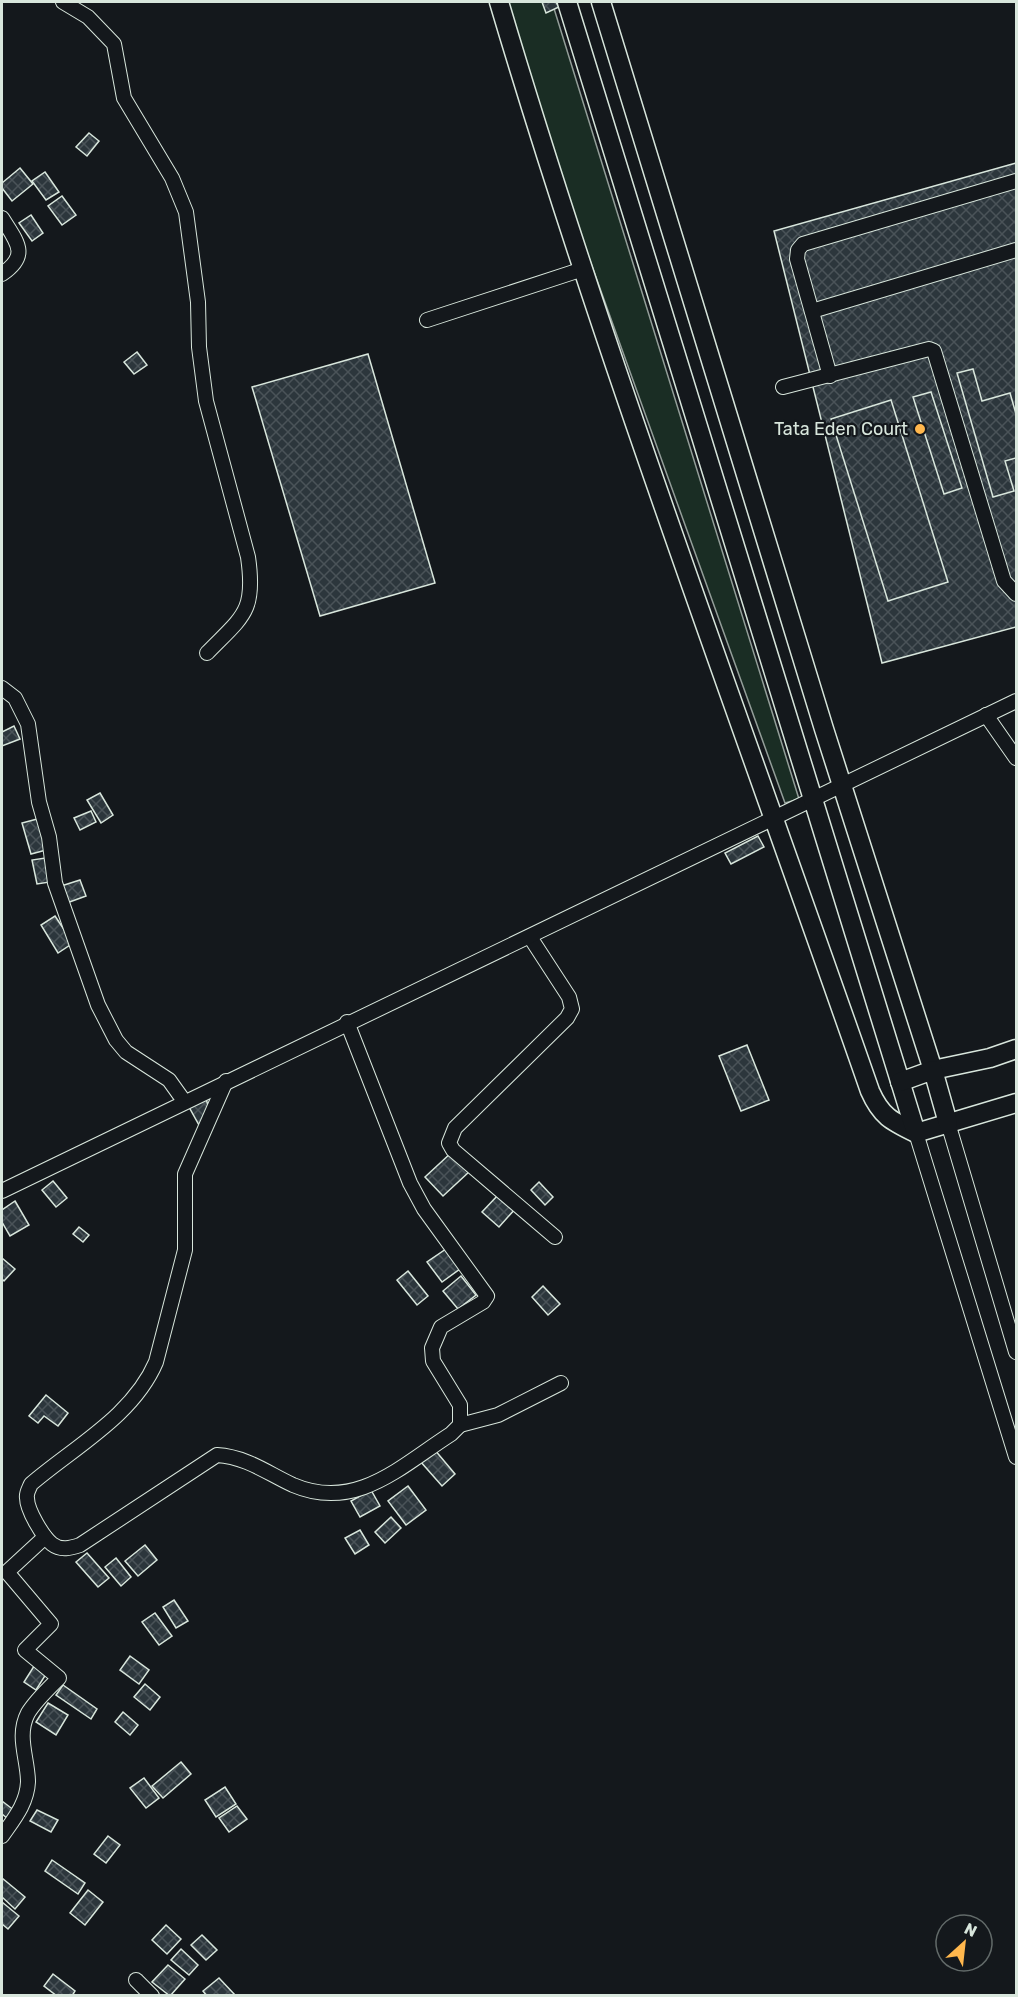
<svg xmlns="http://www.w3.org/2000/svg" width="1018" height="1997" font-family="Rubik,sans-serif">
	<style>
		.grass { fill: #1a2d24; stroke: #939e99; stroke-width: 1.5 }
		.building { fill: url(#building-cross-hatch); stroke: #d8e6dc; stroke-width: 1.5 }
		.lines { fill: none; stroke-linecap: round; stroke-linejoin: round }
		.minor-casing { stroke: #d8e6dc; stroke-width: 16 }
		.tertiary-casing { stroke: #d8e6dc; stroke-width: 21 }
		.minor { stroke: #14181c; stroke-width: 14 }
		.tertiary { stroke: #14181c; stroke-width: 18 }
		.poi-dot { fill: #ffb74d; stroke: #14181c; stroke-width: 2 }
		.labels { text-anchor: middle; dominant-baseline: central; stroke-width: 4.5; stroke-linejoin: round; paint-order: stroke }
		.poi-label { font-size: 18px; fill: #d8e6dc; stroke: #14181c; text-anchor: end }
	</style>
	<defs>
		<pattern id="building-cross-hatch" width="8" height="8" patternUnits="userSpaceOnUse" patternTransform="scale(1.5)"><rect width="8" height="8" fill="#2c363c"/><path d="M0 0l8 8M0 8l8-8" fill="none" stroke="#4a5358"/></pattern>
	</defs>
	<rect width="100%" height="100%" fill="#14181c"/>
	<path class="grass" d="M506,2H552L799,799L785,803L579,230Z"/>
	<g class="building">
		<path d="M542,2H556L559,7L546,13Z"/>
		<path d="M89,133L99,141L87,156L76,147Z"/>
		<path d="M1016,163V627L882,663L774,231Z"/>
		<path d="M20,168L33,184L12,201L2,188V183Z"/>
		<path d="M45,172L59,192L46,200L32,181Z"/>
		<path d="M62,196L76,215L62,225L48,206Z"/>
		<path d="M31,215L43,233L32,241L19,223Z"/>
		<path d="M137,352L147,365L134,374L124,362Z"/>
		<path d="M368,354L435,583L320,616L252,387Z"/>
		<path d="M973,369L982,401L1010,393L1016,414V458L1005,461L1014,491L993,497L957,373Z"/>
		<path d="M931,392L962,488L944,494L913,397Z"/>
		<path d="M891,400L948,582L888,601L831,419Z"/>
		<path d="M14,726L20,739L2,746V732Z"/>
		<path d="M100,793L113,815L101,823L87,800Z"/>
		<path d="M91,811L96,822L80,830L74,818Z"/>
		<path d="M41,818L50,849L31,854L22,823Z"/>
		<path d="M758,836L764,847L731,864L725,853Z"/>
		<path d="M45,858L50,882L37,884L32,860Z"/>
		<path d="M80,880L86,896L64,904L58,887Z"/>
		<path d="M55,916L73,943L58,953L41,925Z"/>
		<path d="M747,1045L769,1100L741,1111L719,1056Z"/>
		<path d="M206,1098L209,1110L199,1125L189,1107Z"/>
		<path d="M452,1152L470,1171L443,1196L425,1177Z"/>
		<path d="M53,1181L67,1198L56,1207L42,1190Z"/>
		<path d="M539,1182L553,1197L545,1205L531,1190Z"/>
		<path d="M499,1194L516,1208L499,1227L482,1212Z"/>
		<path d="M15,1201L29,1225L10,1236L2,1222V1210Z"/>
		<path d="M79,1227L89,1235L83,1242L73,1234Z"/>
		<path d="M446,1249L460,1269L442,1282L427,1262Z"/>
		<path d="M2,1258L15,1269L4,1281L2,1279Z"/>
		<path d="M408,1271L428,1296L417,1305L397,1280Z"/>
		<path d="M461,1276L476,1295L458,1309L443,1291Z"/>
		<path d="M543,1286L560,1304L548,1315L532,1297Z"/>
		<path d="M46,1395L68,1413L58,1426L44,1416L38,1423L29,1416Z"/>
		<path d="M434,1449L455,1474L442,1486L420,1461Z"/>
		<path d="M408,1486L426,1510L406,1525L388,1501Z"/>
		<path d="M371,1490L380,1506L360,1517L351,1501Z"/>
		<path d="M391,1517L401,1528L385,1543L375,1532Z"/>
		<path d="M360,1530L369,1545L355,1554L345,1538Z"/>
		<path d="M145,1545L157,1560L138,1576L125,1561Z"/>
		<path d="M87,1553L109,1578L98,1587L76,1562Z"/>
		<path d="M116,1558L131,1577L121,1586L105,1567Z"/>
		<path d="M174,1600L188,1621L176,1628L163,1607Z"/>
		<path d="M155,1613L172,1636L159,1645L142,1622Z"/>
		<path d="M130,1656L149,1670L139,1684L120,1670Z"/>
		<path d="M36,1663L48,1671L36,1690L24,1682Z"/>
		<path d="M145,1684L160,1697L150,1710L134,1697Z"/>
		<path d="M63,1685L97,1709L91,1719L56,1695Z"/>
		<path d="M48,1703L68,1715L56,1735L36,1722Z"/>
		<path d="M123,1712L138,1725L130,1735L115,1722Z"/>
		<path d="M181,1762L191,1774L163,1798L152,1786Z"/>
		<path d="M144,1778L159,1798L146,1808L130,1788Z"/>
		<path d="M225,1787L236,1804L216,1817L205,1800Z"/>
		<path d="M2,1801L15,1811L8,1819L2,1814Z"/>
		<path d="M237,1806L247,1819L229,1832L219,1818Z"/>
		<path d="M37,1810L58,1820L51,1832L30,1821Z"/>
		<path d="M108,1836L120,1845L106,1863L94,1854Z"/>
		<path d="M52,1860L85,1883L78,1894L45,1871Z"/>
		<path d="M2,1878L25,1897L15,1909L2,1897Z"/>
		<path d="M88,1890L103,1902L85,1925L70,1913Z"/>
		<path d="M2,1902L19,1916L8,1929L2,1924Z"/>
		<path d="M166,1925L181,1939L167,1954L152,1940Z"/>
		<path d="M202,1935L217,1950L206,1960L191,1945Z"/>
		<path d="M181,1949L198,1965L189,1975L171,1960Z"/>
		<path d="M168,1965L185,1979L170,1996L152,1982Z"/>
		<path d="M53,1974L75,1991L72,1996H57L44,1986Z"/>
		<path d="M219,1978L235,1995L234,1996H207L203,1991Z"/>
	</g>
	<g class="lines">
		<defs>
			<g id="minor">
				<path d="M63,2L88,17L114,44L124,98L172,178L186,212L198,302L199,347L206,401L248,557C256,612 243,616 207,653"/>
				<path d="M2,218C17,242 30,255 2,274"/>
				<path d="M812,311L1016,250"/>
				<path d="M427,320L583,269"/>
				<path d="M830,376L797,259L798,250L803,244L1016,181"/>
				<path d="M783,387L929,349L934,351L1004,581L1016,594"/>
				<path d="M2,688L15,698L28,724L39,802L49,837L55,883L98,1005L116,1040L126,1052L169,1080L184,1101"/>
				<path d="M986,715L1016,758"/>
				<path d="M530,937L569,997L572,1009L567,1018L455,1128L449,1143L453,1150L555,1237"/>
				<path d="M226,1081L185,1174V1250L156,1362C133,1416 74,1447 31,1484C29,1489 26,1493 27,1498C27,1510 43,1537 52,1544C61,1551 71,1548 80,1545L217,1455C247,1457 267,1473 293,1485C356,1512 401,1466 451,1434L460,1425V1405L433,1361L432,1348L441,1327L483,1302L487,1296L424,1209L410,1183L347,1022"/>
				<path d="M948,1123L1016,1352"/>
				<path d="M916,1133L1016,1457"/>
				<path d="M2,1191L1016,701"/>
				<path d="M460,1425L498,1415L561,1383"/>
				<path d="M2,1836C13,1820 27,1804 28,1782C28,1759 16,1736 28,1713C36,1700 48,1689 59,1678L25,1650L51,1624L7,1572L45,1537"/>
				<path d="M136,1980L152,1996"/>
			</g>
			<g id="tertiary">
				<path d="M499,2C608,369 744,729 870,1091C881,1116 891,1121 916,1133"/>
				<path d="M567,2L916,1133L1016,1103"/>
				<path d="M601,2L824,729L933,1070L990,1058L1016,1049"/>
				<path d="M900,1082L933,1070L948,1123"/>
			</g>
		</defs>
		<use href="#minor" class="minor-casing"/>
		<use href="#tertiary" class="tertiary-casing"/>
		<use href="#minor" class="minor"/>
		<use href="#tertiary" class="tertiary"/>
	</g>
	<circle class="poi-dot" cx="920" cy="429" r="6"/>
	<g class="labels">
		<g class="poi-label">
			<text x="908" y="429">Tata Eden Court</text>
		</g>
	</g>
	<rect width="1018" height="1997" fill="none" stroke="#d8e6dc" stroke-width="6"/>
	<g transform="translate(964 1943) rotate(27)"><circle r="28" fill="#14181c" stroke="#626a69" stroke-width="1.5"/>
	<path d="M0-4.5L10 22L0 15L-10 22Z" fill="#ffb74d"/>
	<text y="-9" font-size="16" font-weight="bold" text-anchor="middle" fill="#d8e6dc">N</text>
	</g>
</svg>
